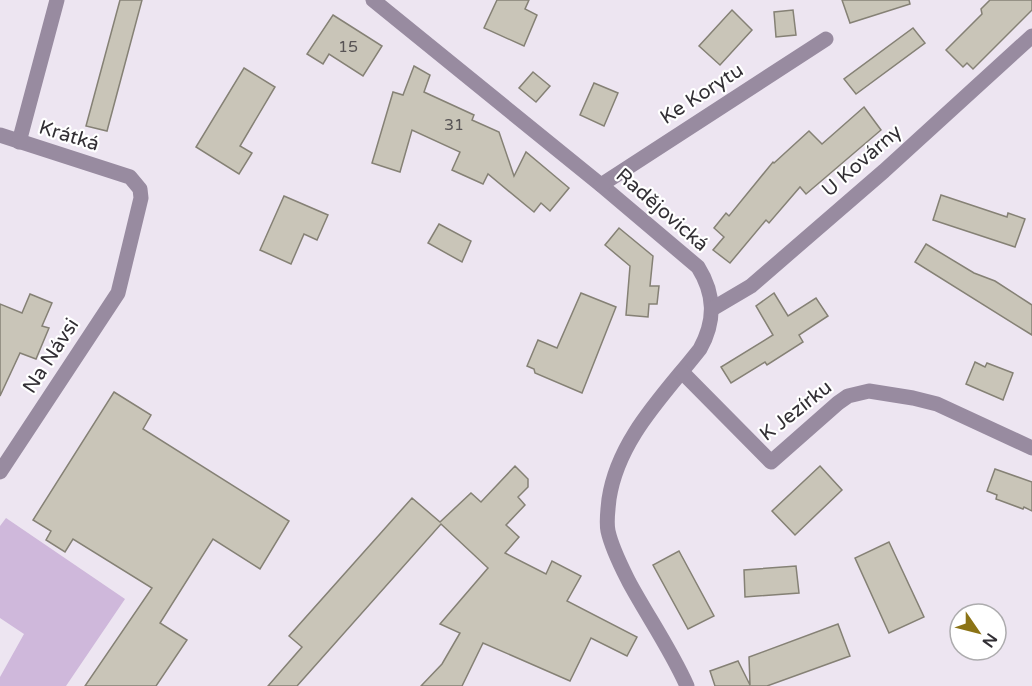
<svg xmlns="http://www.w3.org/2000/svg" width="1032" height="686" font-family="'Varela Round',sans-serif">
	<style>
		.green { fill: #cfb8db }
		.building { fill: #c9c5b8; stroke: #858175; stroke-width: 1.5 }
		.lines { fill: none; stroke-linecap: round; stroke-linejoin: round }
		.minor { stroke: #988ba0; stroke-width: 15 }
		.labels { text-anchor: middle; dominant-baseline: central; stroke-width: 4.5; stroke-linejoin: round; paint-order: stroke }
		.number-label { font-size: 16px; fill: #585455 }
		.street-label { font-size: 20px; fill: #322f34; stroke: #fff }
	</style>
	<rect width="100%" height="100%" fill="#ede5f1"/>
	<path class="green" d="M6,518L125,599L66,686H0V677L24,634L0,618V526Z"/>
	<g class="building">
		<path d="M120,0H142L107,131L86,126Z"/>
		<path d="M497,0H529L525,9L537,15L524,46L484,28Z"/>
		<path d="M842,0H909L910,4L850,23Z"/>
		<path d="M990,0H1032V10L973,69L967,63L963,67L946,50L982,14L981,9Z"/>
		<path d="M732,10L752,30L720,65L699,46Z"/>
		<path d="M793,10L796,35L776,37L774,12Z"/>
		<path d="M333,15L382,46L363,76L329,54L323,64L307,54Z"/>
		<path d="M913,28L925,43L856,94L844,79Z"/>
		<path d="M414,66L430,75L424,92L474,115L472,120L499,132L514,176L526,152L569,188L550,211L541,203L534,212L488,174L483,184L452,170L460,152L412,130L400,172L372,163L393,92L403,95Z"/>
		<path d="M244,68L275,87L240,146L252,153L239,174L196,147Z"/>
		<path d="M533,72L550,86L536,102L519,88Z"/>
		<path d="M594,83L618,93L604,126L580,115Z"/>
		<path d="M864,107L881,130L806,194L800,187L769,223L766,220L730,263L713,250L724,237L714,228L726,213L729,216L773,162L774,163L809,131L822,144Z"/>
		<path d="M941,195L1007,217L1008,213L1025,219L1015,247L933,220Z"/>
		<path d="M284,196L328,215L317,240L304,234L291,264L260,250Z"/>
		<path d="M439,224L471,241L462,262L428,243Z"/>
		<path d="M619,228L653,256L650,286H659L657,304H649L648,317L626,315L630,266L605,245Z"/>
		<path d="M926,244L974,273L995,281L1032,305V335L915,262Z"/>
		<path d="M581,293L616,307L582,393L535,373L534,369L527,366L538,340L557,348Z"/>
		<path d="M774,293L788,316L816,298L828,316L799,335L803,342L767,365L765,362L731,383L721,367L773,335L756,306Z"/>
		<path d="M30,294L52,303L42,326L49,328L36,359L20,353L0,396V304L22,313Z"/>
		<path d="M975,362L985,367L987,363L1013,373L1003,400L966,384Z"/>
		<path d="M114,392L151,415L143,429L289,521L260,569L213,539L160,623L187,640L156,686H85L152,588L73,539L65,552L46,540L51,531L33,520Z"/>
		<path d="M515,466L528,479V487L518,497L525,505L506,525L519,537L505,553L546,574L552,561L581,576L567,601L637,637L627,656L591,638L570,681L483,643L462,686H421L442,664L460,633L440,624L488,568L441,524L297,686H268L302,647L289,636L412,498L440,522L471,493L481,502Z"/>
		<path d="M820,466L842,490L795,535L772,511Z"/>
		<path d="M995,469L1032,482V511L1024,507L1023,509L996,499L997,495L987,491Z"/>
		<path d="M889,542L924,617L889,633L855,558Z"/>
		<path d="M679,551L714,616L688,629L653,565Z"/>
		<path d="M796,566L799,593L745,597L744,570Z"/>
		<path d="M838,624L850,656L767,686H715L710,671L738,661L750,685L749,657Z"/>
	</g>
	<g class="lines">
		<g class="minor">
			<path d="M373,0L601,185L698,267C715,294 716,320 700,349C664,395 618,439 609,499C608,510 606,521 608,531C612,549 621,566 629,582C648,617 671,650 687,686"/>
			<path d="M0,135L130,177L140,189L141,198L118,293L0,472"/>
			<path d="M19,142L57,0"/>
			<path d="M601,185L826,39"/>
			<path d="M712,309L751,286L884,171L1032,36"/>
			<path d="M682,372L771,462L838,403L848,396L869,391L913,398L937,404L1032,448"/>
		</g>
	</g>
	<g class="labels">
		<g class="number-label">
			<text x="348" y="47">15</text>
			<text x="454" y="125">31</text>
		</g>
		<g class="street-label">
			<text transform="translate(702 94) rotate(-33)">Ke Korytu</text>
			<text transform="translate(69 136) rotate(17)">Krátká</text>
			<text transform="translate(862 161) rotate(-41)">U Kovárny</text>
			<text transform="translate(662 210) rotate(41)">Radějovická</text>
			<text transform="translate(51 356) rotate(-57)">Na Návsi</text>
			<text transform="translate(796 411) rotate(-38)">K Jezírku</text>
		</g>
	</g>
	<g transform="translate(978 632) rotate(125)"><circle r="28" fill="#ffffff" stroke="#adacae" stroke-width="1.5"/>
	<path d="M0-4.5L10 22L0 15L-10 22Z" fill="#8b7316"/>
	<text y="-9" font-size="16" font-weight="bold" text-anchor="middle" fill="#322f34">N</text>
	</g>
</svg>
